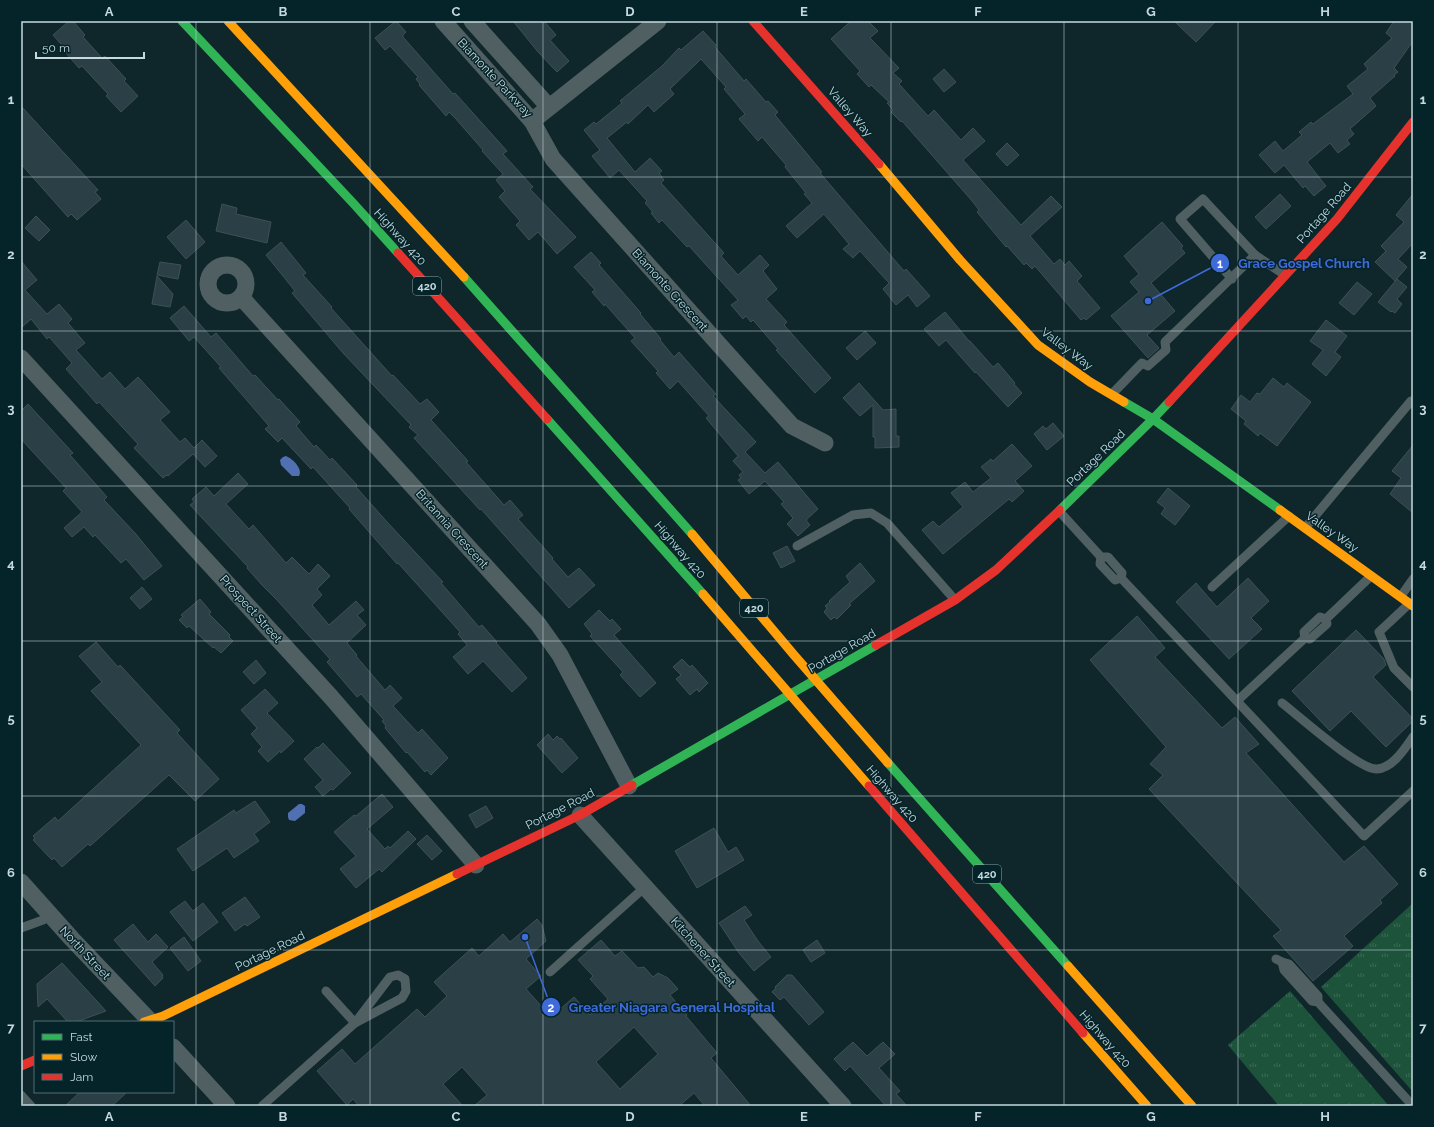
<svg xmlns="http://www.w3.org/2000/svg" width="1434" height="1127" font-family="Raleway,sans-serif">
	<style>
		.grass { fill: url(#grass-tufts) }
		.water { fill: #5170b2 }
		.building { fill: #2b3f46; stroke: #3f5055; fill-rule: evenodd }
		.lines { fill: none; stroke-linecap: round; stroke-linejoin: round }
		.lane { stroke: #506062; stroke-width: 9 }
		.street { stroke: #506062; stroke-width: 17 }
		.fast { stroke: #30b455; stroke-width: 9 }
		.slow { stroke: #ff9f0a; stroke-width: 9 }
		.jam { stroke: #e5322d; stroke-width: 9 }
		.grid { fill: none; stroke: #c5d9de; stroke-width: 1; stroke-opacity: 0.55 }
		.labels { text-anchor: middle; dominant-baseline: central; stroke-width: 3; stroke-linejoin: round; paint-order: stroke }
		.shield { fill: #05242a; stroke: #8ba3a8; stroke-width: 1 }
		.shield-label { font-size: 11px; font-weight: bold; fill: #c5d9de }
		.street-label { font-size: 12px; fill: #c5d9de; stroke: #05242a }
		.leader { fill: none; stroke: #3f6ad9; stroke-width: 1.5 }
		.callout-dot { fill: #3f6ad9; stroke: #05242a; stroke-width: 1.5 }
		.mark-label { font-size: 12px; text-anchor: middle; font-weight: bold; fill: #fff }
		.callout-label { font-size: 13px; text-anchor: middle; font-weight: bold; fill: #3f6ad9; stroke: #05242a; stroke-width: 3; stroke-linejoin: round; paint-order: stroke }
		.neatline { fill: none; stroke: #c5d9de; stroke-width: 1.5 }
		.grid-label { font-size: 13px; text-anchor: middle; font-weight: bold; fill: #c5d9de }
	</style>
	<defs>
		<pattern id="grass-tufts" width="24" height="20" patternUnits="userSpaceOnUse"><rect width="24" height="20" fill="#1c533a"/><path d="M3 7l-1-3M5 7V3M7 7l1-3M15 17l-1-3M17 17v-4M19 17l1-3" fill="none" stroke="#3c6b56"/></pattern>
	</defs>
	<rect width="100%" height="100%" fill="#0f272a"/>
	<g class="grass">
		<path d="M1413,903V1092L1321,987Z"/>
		<path d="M1290,991L1389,1106H1279L1228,1045Z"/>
	</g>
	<g class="water">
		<path d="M286,456C293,459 303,469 299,476H292L281,465L280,460L283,457Z"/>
		<path d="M299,804H302L305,806V813L295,821L289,820L288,817V813Z"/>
	</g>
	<g class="building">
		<path d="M69,21H73L85,35L83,37L102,58L105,56L126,79L124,81L138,96L121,112L106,96L108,94L82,66L79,68L65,52L67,51L53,35Z"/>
		<path d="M396,21L406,32L403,35V37L453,94L455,93L464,103L507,151L503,154L533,187L530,189L576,237L557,254L538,232L529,240L516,225L520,221L499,197L505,191L496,180L503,174L482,151L483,150L455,118L449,112L446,116L419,85L420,84L416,79L418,77L391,47L390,46L385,50L375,38Z"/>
		<path d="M513,21H544L556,35L550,40L569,61L557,72L538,52Z"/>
		<path d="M851,21H868L878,31L870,38L899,68L893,73L902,81L899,84L928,116L934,110L961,140L973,128L985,141L963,160L1021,225L1051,196L1062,207L1030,236L1054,264L1060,259L1065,265L1069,261L1082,276L1077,281L1100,308L1086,320L1084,318L1081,320L1035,266L1032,269L1026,263L1024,265L1007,246L1006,247L977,212L979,210L973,202L902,121L901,122L891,112L893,110L887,103L889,102L871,85L869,87L857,74L860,71L831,39Z"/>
		<path d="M1174,21H1216L1196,42Z"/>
		<path d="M1394,21H1413V41L1394,68L1398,72L1394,75L1395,76L1370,98L1376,106L1350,129L1354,134L1347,140L1350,144L1338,153L1330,143L1307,162L1326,186L1314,196L1305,186L1303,188L1284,165L1275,173L1259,155L1275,141L1283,151L1302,135L1299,132L1311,122L1313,124L1353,94L1347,86L1368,69L1364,64L1392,38L1386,33Z"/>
		<path d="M703,31L716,45L715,47L744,81L746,79L766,102L768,101L778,112L775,115L822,172L820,173L904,271L906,269L930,296L917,307L908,295L896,305L883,289L889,283L860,251L853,258L843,249L849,244L824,214L797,238L786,226L812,203L804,194L806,193L785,167L786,165L762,137L758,141L739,119L745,114L724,89L726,87L701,59L670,89L674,94L654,112L648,105L628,124L627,122L607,138L635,172L650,158L662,171L659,173L664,180L661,183L724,253L721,256L738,275L760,255L769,265L763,271L777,289L766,299L787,322L784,325L831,378L815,393L776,350L778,349L753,320L751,322L746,316L743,319L731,305L738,300L689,246L687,247L662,220L659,223L651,213L653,212L645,203L647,201L619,170L610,178L592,156L600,150L584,130L594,122L596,124L622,103L620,101L662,66L679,48L681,50Z"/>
		<path d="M944,69L956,82L944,92L933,79Z"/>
		<path d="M21,106L98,190L95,192L101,199L77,220L71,214L68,217L21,164Z"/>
		<path d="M1007,143L1019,155L1007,166L996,154Z"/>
		<path d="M1280,194L1291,206L1266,229L1255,217Z"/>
		<path d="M1413,194V243L1398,259L1407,267L1395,281L1375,262L1386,251L1381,246L1404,222L1396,215Z"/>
		<path d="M222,204L237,208L236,214L271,222L267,243L216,231Z"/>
		<path d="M36,216L50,230L39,241L25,228Z"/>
		<path d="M186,220L205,242L186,259L167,237Z"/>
		<path d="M1162,222L1183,246L1181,248L1185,253L1151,283L1175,311L1147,335L1159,348L1148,358L1111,316L1139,292L1130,282L1139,274L1124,256Z"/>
		<path d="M281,242L306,273L303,275L332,307L331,308L392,376L393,375L420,404L427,399L439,412L431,420L468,461L466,462L504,505L510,500L523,515L518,519L553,558L552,559L568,577L579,568L595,585L569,608L481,509L480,510L414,438L418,435L409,427L411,425L343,353L292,293L295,291L266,255Z"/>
		<path d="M591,252L601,263L599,265L641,313L640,314L661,339L660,340L674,357L679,352L716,394L713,396L756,442L745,452L765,473L778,462L818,509L806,520L810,525L798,536L787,524L793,518L781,504L784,502L765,481L749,494L738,480L741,478L739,475L743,472L733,461L738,456L706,418L709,416L678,381L670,389L656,373L658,371L631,341L635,338L605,304L604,306L592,292L595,290L574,267Z"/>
		<path d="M21,261L37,280L25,290L47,314L59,304L72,319L68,323L85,343L76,350L102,379L110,372L125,389L138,377L170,412L160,420L180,442L185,438L194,448L202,440L217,456L205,467L193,454L168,476L167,475L163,478L134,448L138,444L99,402L97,404L66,369L72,363L50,338L49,337L47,339L31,319L21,328Z"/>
		<path d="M160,262L181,265L178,279L157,275Z"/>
		<path d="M157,276L173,294L170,307L152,304Z"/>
		<path d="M1397,279L1407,287L1397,299L1402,304L1395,313L1392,311L1391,312L1378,302Z"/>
		<path d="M1357,282L1372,294L1354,315L1339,303Z"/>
		<path d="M184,306L211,337L216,333L253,376L255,375L278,400L279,399L300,422L296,426L314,447L316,445L330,460L332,458L357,485L356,487L388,523L443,582L441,583L479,627L482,625L497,642L496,643L527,678L512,692L483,661L468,674L453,657L467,645L458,634L460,632L398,563L397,564L349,509L350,508L313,467L311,469L282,438L278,442L265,429L269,426L219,368L221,367L194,337L189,341L170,318Z"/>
		<path d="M945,312L969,341H970L993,367L998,363L1015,383L1014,384L1022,393L1008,407L976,372L975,373L946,340L939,346L924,329Z"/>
		<path d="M1326,320L1347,336L1335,352L1341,357L1326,376L1312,364L1323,350L1310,341Z"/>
		<path d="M865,331L876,343L857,360L846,348Z"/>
		<path d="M1273,378L1284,387L1287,383L1311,402L1277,446L1260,433L1258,436L1244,424L1246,421L1231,409L1241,395L1250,402L1257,393L1260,394Z"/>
		<path d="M859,383L883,410L896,409V436H899V447L875,448V437H873V405L860,416L843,398Z"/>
		<path d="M28,404L73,453L70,455L107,497L104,500L135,533L162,566L144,580L126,559L121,563L95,535L93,537L84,527L72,537L64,528L82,512L63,491L66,488L21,439V411Z"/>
		<path d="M1053,423L1064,436L1047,450L1034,434L1043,426L1046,429Z"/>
		<path d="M1012,444L1032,466L1015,481L1024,491L1012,502L1009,499L943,554L922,530L933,521L939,527L963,507L951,493L965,482L973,492L991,478L981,467L991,459L993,461Z"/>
		<path d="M1413,445V513L1390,494L1401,478L1392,471Z"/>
		<path d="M238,473L248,484L226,504L249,529L253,525L286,563L292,557L309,574L318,564L330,576L317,589L322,595L312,605L329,625L356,601L364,610L357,615L366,625L347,643L357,655L356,656L385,690L390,685L402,698L393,706L418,733L422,729L448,758L431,775L427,770L425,772L407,752L406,753L385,728L386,726L382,721L384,720L361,694L357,697L327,662L330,659L276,599L261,584L247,568L248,567L190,505L194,502L192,499L206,487L214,496Z"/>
		<path d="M1168,488L1190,506L1175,525L1161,514L1165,508L1157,502Z"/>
		<path d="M787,546L795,561L781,568L773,553Z"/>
		<path d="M860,563L875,581L849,604L851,605L837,619L834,617L831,620L824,612L827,608L825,606L830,602L829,601L850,582L846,576Z"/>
		<path d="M1248,578L1269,601L1251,618L1262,629L1229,659L1176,602L1196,583L1217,607Z"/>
		<path d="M142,587L152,599L140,609L130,598Z"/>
		<path d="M200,599L211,612L209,614L230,635L229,637L233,641L221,653L214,647L213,648L189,626L187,628L179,620L183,617L181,615Z"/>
		<path d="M599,610L610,621L612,619L621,629L614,635L656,683L640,697L620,675L623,672L590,636L592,634L584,624Z"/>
		<path d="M1137,616L1165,648L1155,657L1222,728L1235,717L1259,744L1246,753L1344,862L1364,846L1398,884L1380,900L1382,903L1344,936L1353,946L1313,981L1273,936L1281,930L1149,789L1163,775L1150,764L1166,747L1090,660Z"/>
		<path d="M1356,630L1384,659L1386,665L1373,677L1413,719V721L1386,747L1351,711L1330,731L1292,691Z"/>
		<path d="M96,642L118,667L120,665L180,730L177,733L219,779L195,801L169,775L90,846L88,844L62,867L54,858L52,860L33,840L35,838L33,836L55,817L58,821L141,745L91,691L102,682L79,656Z"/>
		<path d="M682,659L690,667L692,665L708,683L699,692L697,689L690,695L676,679L681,675L673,667Z"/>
		<path d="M256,660L266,673L254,684L243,672Z"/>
		<path d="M265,689L278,703L267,713L294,741L281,753L280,751L268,762L258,751L262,747L251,734L257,728L241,710Z"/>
		<path d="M548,734L553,740L557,736L560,739L561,738L578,758L562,773L537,745Z"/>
		<path d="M323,743L351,773L333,790L331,789L323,796L315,787L323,780L304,759L317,747L318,748Z"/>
		<path d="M382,794L393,807L367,829L385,849L388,846L390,848L408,831L416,839L382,872L379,869L356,888L340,869L356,856L334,832L354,815L356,816Z"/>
		<path d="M255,801L270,822L254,834L259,841L234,858L227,848L193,871L177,849L234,810L236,813Z"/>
		<path d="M486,806L493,818L476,828L469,815Z"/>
		<path d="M714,828L728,852L736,847L744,860L697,888L675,851Z"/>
		<path d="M427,835L442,851L432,860L417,844Z"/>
		<path d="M245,897L260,917L247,926L245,924L235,931L222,913Z"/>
		<path d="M185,901L193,911L203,903L218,922L193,941L170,912Z"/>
		<path d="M745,906L752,915L744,920L758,941L771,957L754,971L739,953L719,923Z"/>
		<path d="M537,919L542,925L546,941L526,959L541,976L526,989L551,1017L574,997L590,1015L608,999L590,979L593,976L578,960L601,940L615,956L622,951L638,968L644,967L653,977L658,973L668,978L678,989L670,995L687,1015L686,1016L717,1053L711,1058L751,1106H705L694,1093L679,1106H474L487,1095L462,1067L443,1084L463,1106H359L353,1099L347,1105L317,1071L342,1049L355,1064L417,1009L425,1017L447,996L434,982L472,948L479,956L503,934L510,942ZM634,1027L658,1054L620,1089L596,1062Z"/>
		<path d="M133,924L148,942L156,934L168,947L152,962L163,975L162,976L163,978L155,986L114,940Z"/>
		<path d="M184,937L201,961L188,971L170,948Z"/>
		<path d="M817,940L825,953L811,962L803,950Z"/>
		<path d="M62,963L106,1011L76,1022H68L47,999L38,1007L37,984Z"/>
		<path d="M787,975H792L824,1012L809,1025L784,997L780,1000L772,992L776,988L775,987Z"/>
		<path d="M853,1042L867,1056L883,1042L895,1054L879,1068L900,1091L896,1094L907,1106H886L850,1066L845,1071L834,1059Z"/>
		<path d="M80,1092H127L112,1106H65Z"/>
	</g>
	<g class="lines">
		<g class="lane">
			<path d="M1255,255L1285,275"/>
			<path d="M1112,394L1142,363L1148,366L1166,350L1165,342L1255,255L1203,199L1180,219L1232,279"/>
			<path d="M1059,511L1101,557H1108L1122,573L1121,578L1364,836L1413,791"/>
			<path d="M1305,528L1411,401L1413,403"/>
			<path d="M797,546L853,515L871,513L887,523L955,600"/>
			<path d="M1101,557L1100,564L1115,580L1121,578"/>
			<path d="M1212,587L1289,516"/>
			<path d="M1401,596L1413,579"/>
			<path d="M1410,603L1379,632L1394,668L1413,687"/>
			<path d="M1326,619L1371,576"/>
			<path d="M1305,638L1310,639L1327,624L1326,619"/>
			<path d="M1305,638L1304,632L1320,617L1326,619"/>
			<path d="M1237,701L1305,638"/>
			<path d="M1282,703C1299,716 1359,770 1377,769C1393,768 1405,748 1413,737"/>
			<path d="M21,928L43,920L50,914"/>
			<path d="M1276,959L1282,962L1289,964L1318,996V1002"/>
			<path d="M1282,962L1284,970L1312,1001L1318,1002L1413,1106"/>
			<path d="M550,972L645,887"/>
			<path d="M326,991L355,1023"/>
			<path d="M21,1095L31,1106"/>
			<path d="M262,1106L355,1023L390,977L398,975L405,979L406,991L402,998L355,1023"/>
		</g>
		<g class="street">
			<path d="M443,21L532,121L553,159L792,426L825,443"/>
			<path d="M472,21L549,107"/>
			<path d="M532,121L658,21"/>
			<circle cx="227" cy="284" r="19"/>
			<path d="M241,297L538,624L560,655L629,786"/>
			<path d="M21,358L331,697L476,865"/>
			<path d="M580,815L843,1106"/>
			<path d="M21,882L72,939L151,1022"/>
			<path d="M173,1047L227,1106"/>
		</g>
		<g class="fast">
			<path d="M182,21L353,203L398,253"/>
			<path d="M464,277L692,534"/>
			<path d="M1124,402L1153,419L1280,510"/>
			<path d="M547,419L703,594"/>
			<path d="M1060,510L1153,419L1169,402"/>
			<path d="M888,763L1068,966"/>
			<path d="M632,785L876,645"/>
		</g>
		<g class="slow">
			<path d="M228,21L464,277"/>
			<path d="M879,164L960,260L1038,345L1090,382L1124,402"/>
			<path d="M1280,510L1413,606"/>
			<path d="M692,534L794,655L888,763"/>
			<path d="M703,594L869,786"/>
			<path d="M1068,966L1192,1106"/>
			<path d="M144,1022L163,1016L457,874"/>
			<path d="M1083,1033L1147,1106"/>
		</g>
		<g class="jam">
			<path d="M753,21L879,164"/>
			<path d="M398,253L547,419"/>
			<path d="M1169,402L1337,219L1413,122"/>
			<path d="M876,645L955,600L996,570L1060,510"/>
			<path d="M869,786L1083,1033"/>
			<path d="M457,874L580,815L632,785"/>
			<path d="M21,1066L35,1060"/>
		</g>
	</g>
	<path class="grid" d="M196,21V1106M370,21V1106M543,21V1106M717,21V1106M891,21V1106M1064,21V1106M1238,21V1106M21,177H1413M21,331H1413M21,486H1413M21,641H1413M21,796H1413M21,950H1413"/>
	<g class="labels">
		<g class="shield">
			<rect x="413" y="277" width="28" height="18" rx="3"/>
			<rect x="740" y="599" width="28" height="18" rx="3"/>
			<rect x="973" y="865" width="28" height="18" rx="3"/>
		</g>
		<g class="shield-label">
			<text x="427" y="286">420</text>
			<text x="754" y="608">420</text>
			<text x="987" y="874">420</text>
		</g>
		<g class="street-label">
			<text transform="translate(495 78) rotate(47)">Biamonte Parkway</text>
			<text transform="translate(850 112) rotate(49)">Valley Way</text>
			<text transform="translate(1324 213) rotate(-49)">Portage Road</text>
			<text transform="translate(400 237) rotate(48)">Highway 420</text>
			<text transform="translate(670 290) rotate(48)">Biamonte Crescent</text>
			<text transform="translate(1067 349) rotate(37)">Valley Way</text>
			<text transform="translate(1096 458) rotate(-44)">Portage Road</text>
			<text transform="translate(452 529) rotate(48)">Britannia Crescent</text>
			<text transform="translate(1332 532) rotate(35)">Valley Way</text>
			<text transform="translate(680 550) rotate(49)">Highway 420</text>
			<text transform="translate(251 609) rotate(48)">Prospect Street</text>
			<text transform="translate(842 651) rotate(-30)">Portage Road</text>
			<text transform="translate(892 794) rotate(49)">Highway 420</text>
			<text transform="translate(560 809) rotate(-27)">Portage Road</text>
			<text transform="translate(270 951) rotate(-26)">Portage Road</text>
			<text transform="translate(703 952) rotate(48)">Kitchener Street</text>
			<text transform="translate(85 953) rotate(47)">North Street</text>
			<text transform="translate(1105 1039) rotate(49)">Highway 420</text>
		</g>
	</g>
	<path class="leader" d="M1148 301L1220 263M525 937L551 1007"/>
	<g class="callout-dot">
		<circle cx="1148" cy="301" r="4"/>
		<circle cx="525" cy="937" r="4"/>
		<circle cx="1220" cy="263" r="10"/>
		<circle cx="551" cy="1007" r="10"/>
	</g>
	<g class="mark-label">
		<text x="1220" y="268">1</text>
		<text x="551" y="1012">2</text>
	</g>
	<g class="callout-label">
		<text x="1304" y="268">Grace Gospel Church</text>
		<text x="672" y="1012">Greater Niagara General Hospital</text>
	</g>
	<rect width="1434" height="1127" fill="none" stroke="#05242a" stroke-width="44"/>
	<rect x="34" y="1021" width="140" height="72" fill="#05242a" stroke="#526c72"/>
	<rect x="42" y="1034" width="20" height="6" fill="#30b455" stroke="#526c72"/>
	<text x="70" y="1041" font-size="12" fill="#c5d9de">Fast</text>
	<rect x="42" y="1054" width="20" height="6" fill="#ff9f0a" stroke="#526c72"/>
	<text x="70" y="1061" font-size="12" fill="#c5d9de">Slow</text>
	<rect x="42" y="1074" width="20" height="6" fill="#e5322d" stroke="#526c72"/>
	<text x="70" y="1081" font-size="12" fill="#c5d9de">Jam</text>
	<path d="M36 52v6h108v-6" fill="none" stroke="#c5d9de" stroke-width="2"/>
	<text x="42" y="52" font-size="12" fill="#c5d9de" stroke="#05242a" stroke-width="3" paint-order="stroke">50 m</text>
	<rect x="22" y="22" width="1390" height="1083" class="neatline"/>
	<g class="grid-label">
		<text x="109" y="16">A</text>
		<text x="283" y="16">B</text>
		<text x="456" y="16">C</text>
		<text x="630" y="16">D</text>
		<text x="804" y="16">E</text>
		<text x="978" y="16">F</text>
		<text x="1151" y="16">G</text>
		<text x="1325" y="16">H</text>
		<text x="11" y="104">1</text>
		<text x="1423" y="104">1</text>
		<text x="11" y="259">2</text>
		<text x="1423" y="259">2</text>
		<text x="11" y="413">3</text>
		<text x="1423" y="413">3</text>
		<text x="11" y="568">4</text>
		<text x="1423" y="568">4</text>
		<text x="11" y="723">5</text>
		<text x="1423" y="723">5</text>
		<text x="11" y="877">6</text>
		<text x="1423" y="877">6</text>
		<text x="11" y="1032">7</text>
		<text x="1423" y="1032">7</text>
		<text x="109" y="1121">A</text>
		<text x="283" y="1121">B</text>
		<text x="456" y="1121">C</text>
		<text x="630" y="1121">D</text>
		<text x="804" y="1121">E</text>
		<text x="978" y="1121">F</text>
		<text x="1151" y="1121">G</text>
		<text x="1325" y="1121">H</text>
	</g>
</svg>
